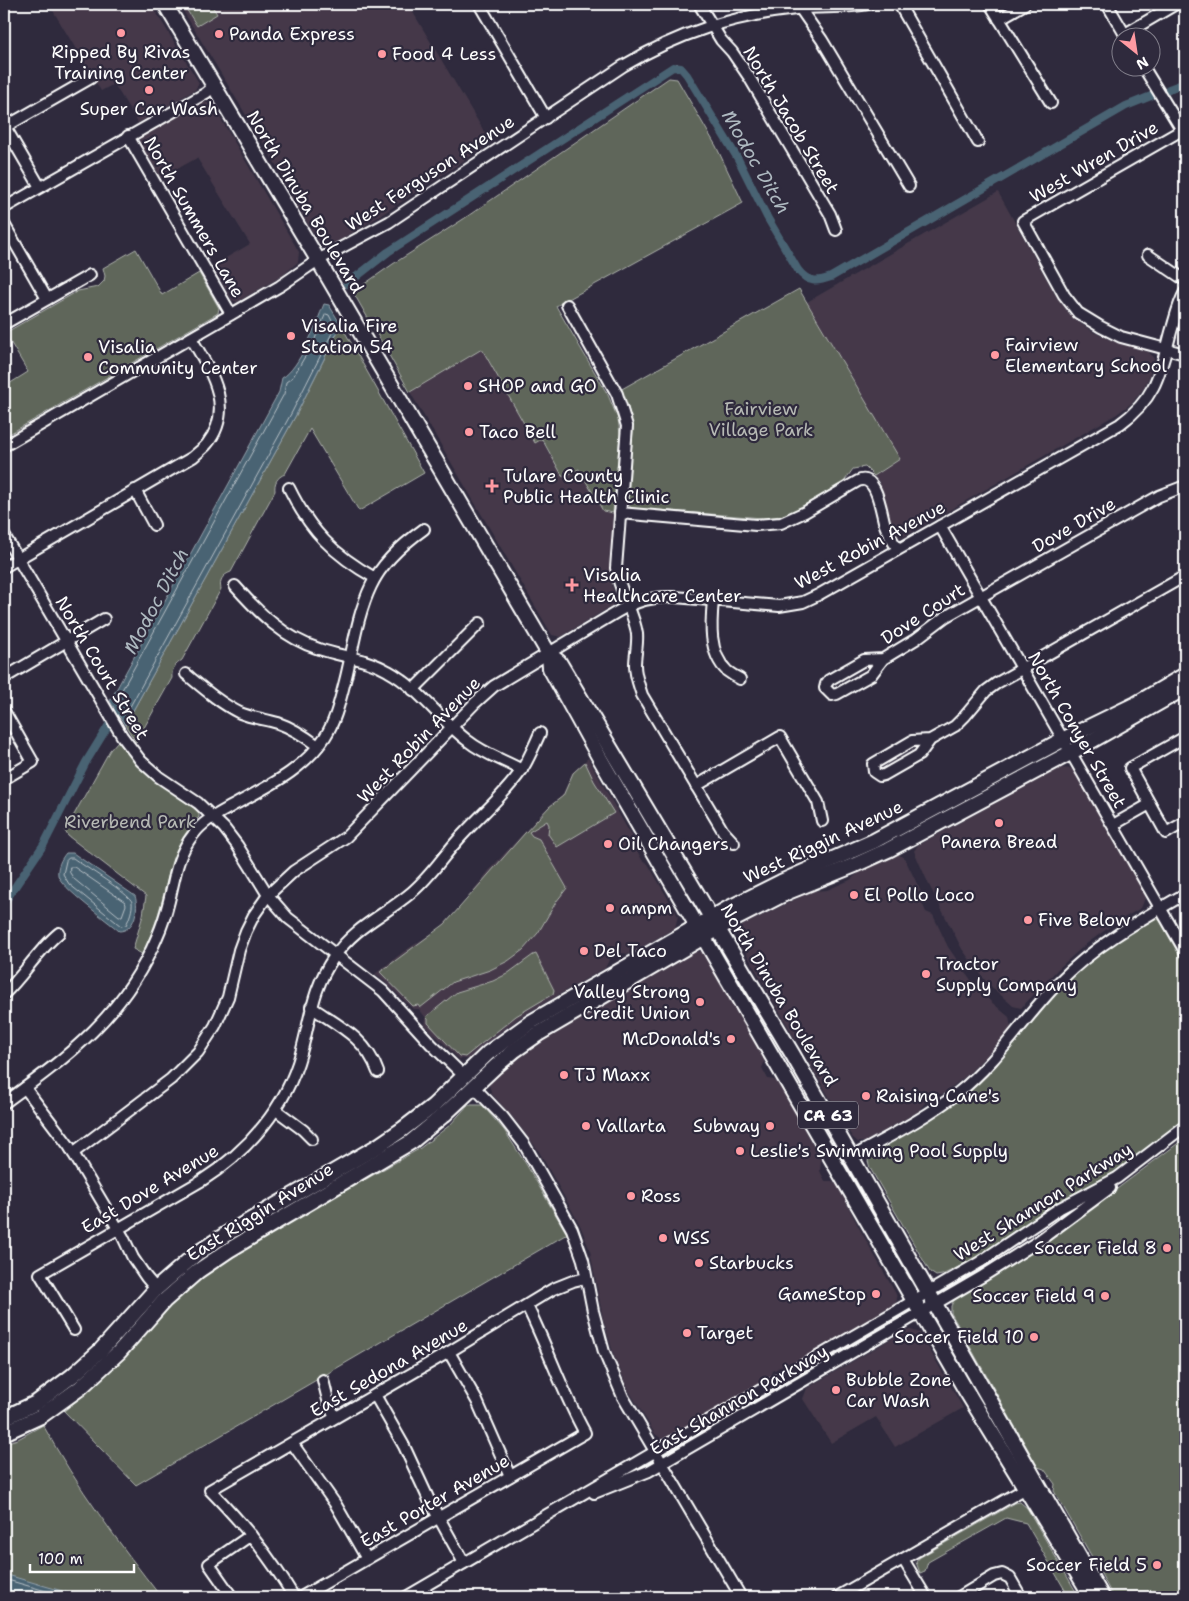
<svg xmlns="http://www.w3.org/2000/svg" width="1189" height="1601" font-family="'Shantell Sans',sans-serif">
	<style>
		.built { fill: #443949 }
		.green { fill: #5e665a; stroke: #aeb2ac }
		.water { fill: #4a6373; stroke: #92a1ab }
		.lines { fill: none; stroke-linecap: round; stroke-linejoin: round }
		.shore { stroke: #b7c1c7; stroke-width: 1 }
		.stream { stroke: #92a1ab; stroke-width: 2 }
		.canal { stroke: #4a6373; stroke-width: 8 }
		.minor-casing { stroke: #fff; stroke-width: 14 }
		.major-casing { stroke: #fff; stroke-width: 18 }
		.minor { stroke: #2f2a3d; stroke-width: 10 }
		.major { stroke: #2f2a3d; stroke-width: 14 }
		.poi-dot { fill: #ff9aa2; stroke: #2f2a3d; stroke-width: 2 }
		.labels { text-anchor: middle; dominant-baseline: central; stroke-width: 4.5; stroke-linejoin: round; paint-order: stroke }
		.shield { fill: #2f2a3d; stroke: #c1bfc5; stroke-width: 1 }
		.shield-label { font-size: 16px; font-weight: bold; fill: #fff }
		.poi-label { font-size: 18px; fill: #fff; stroke: #2f2a3d; text-anchor: start }
		.street-label { font-size: 18px; fill: #fff; stroke: #2f2a3d }
		.park-label { font-size: 18px; fill: #b7bab5; stroke: #2f2a3d }
		.water-label { font-size: 19px; font-style: italic; fill: #aeb9c0; stroke: #2f2a3d }
	</style>
	<rect width="100%" height="100%" fill="#2f2a3d"/>
	<filter id="ink" filterUnits="userSpaceOnUse"><feTurbulence type="fractalNoise" baseFrequency=".02" numOctaves="2"/><feDisplacementMap in="SourceGraphic" scale="10" xChannelSelector="R" yChannelSelector="G"/><feConvolveMatrix kernelMatrix="1 2 1 2 8 2 1 2 1" color-interpolation-filters="sRGB"/></filter>
	<g filter="url(#ink)">
		<g class="built">
			<path d="M49,4H151L199,83L195,90L138,123L114,84L101,91Z"/>
			<path d="M179,4H408L491,143L372,221L330,246L319,242L292,198L284,178Z"/>
			<path d="M204,102L212,104L299,252L298,262L282,276L237,302L232,300L212,266L250,244L197,158L161,178L139,142L140,137Z"/>
			<path d="M998,192L1055,294L1067,311L1077,321L1093,332L1115,342L1149,352L1154,359L1149,377L1143,389L1132,403L1117,414L903,537L898,536L890,517L880,483L874,476L900,459L807,302Z"/>
			<path d="M482,349L534,442L541,439L563,477L579,469L603,511L613,513L609,568L615,599L613,605L561,637L552,635L410,392Z"/>
			<path d="M588,758L633,839L634,845L642,860L648,864L678,916L675,928L630,954L620,953L609,960L605,968L522,1016L483,1045L468,1059H459L425,1025L426,1018L419,1009H413L385,982L375,974L403,952L440,928L461,906L491,868L548,807L562,796L572,773Z"/>
			<path d="M1060,768L1072,769L1146,896L1141,908L1115,923L1085,945L1058,969L1021,1008L1013,1006L987,983L962,949L929,885L914,851L918,845Z"/>
			<path d="M897,853L905,859L924,898L922,903L926,912L933,915L948,947L971,980L989,1000L1009,1017L1011,1028L991,1051L966,1076L943,1094H937L923,1105L919,1111L865,1142H858L852,1137L810,1064L811,1054L803,1041L795,1039L740,942L737,933L739,928L745,924L812,891L827,890L850,880L861,871Z"/>
			<path d="M701,951L707,956L764,1057V1063L762,1068L768,1079L774,1080L778,1082L821,1160L820,1171L825,1181H832L837,1184L857,1224L896,1294L897,1300L894,1306L794,1365L785,1364L773,1371L770,1379L670,1437L662,1439L655,1434L629,1391L614,1356L603,1319L590,1251L580,1225L538,1150L514,1119L492,1094L489,1085L491,1080L512,1062L543,1039L693,952Z"/>
			<path d="M908,1329L920,1333L963,1408L895,1447L876,1417L831,1443L803,1399L807,1388Z"/>
		</g>
		<g class="green">
			<path d="M183,4H211L217,14L197,26Z"/>
			<path d="M669,78L677,79L716,146L743,203L556,306L608,395L618,419L620,434L613,513L603,511L579,469L563,477L542,439L535,443L482,349L410,392L353,292L393,264L462,220Z"/>
			<path d="M136,249L162,295L199,273L219,308L218,313L4,437V387L28,372L5,333L78,291L98,287L104,281L105,276L103,268Z"/>
			<path d="M799,289L900,459L874,476L865,467L853,469L843,483L799,509L781,516L763,518L631,508L627,502L633,430L628,407L620,390Z"/>
			<path d="M341,325L424,473L359,511L310,429L285,474C277,477 274,483 275,491L231,572C222,575 219,581 221,589L182,660C175,665 171,669 172,678L136,742L125,725L296,415Z"/>
			<path d="M118,741L146,773L199,812V817C171,846 171,871 160,908C156,924 149,939 142,954L133,949L143,915L146,896L68,836L65,831L110,750Z"/>
			<path d="M585,762L594,781L614,813L557,847L548,834L549,825L547,821L529,832L532,836L539,839L567,888L556,902L538,933L523,950L508,961L490,970L453,982L420,1008L418,1005L413,1006L380,972L445,924L525,833L549,807L563,796L573,773Z"/>
			<path d="M1153,919H1158L1160,921L1185,965V1120L1107,1180L1061,1201L1044,1211L1015,1233L977,1258L942,1275L936,1276L930,1272L870,1168L868,1161L872,1154C892,1142 912,1131 931,1119C957,1101 981,1079 1003,1057C1018,1043 1028,1025 1041,1010C1073,973 1110,943 1153,919Z"/>
			<path d="M536,954L554,990L553,994L516,1016L465,1057L459,1056L428,1023V1019L426,1017L457,992L493,981L507,974L533,955Z"/>
			<path d="M468,1105H482L504,1130L526,1164L567,1234L136,1485L64,1411L89,1391L127,1355L155,1321L177,1299L222,1261L419,1149L450,1125Z"/>
			<path d="M1185,1138V1597H1113L1095,1562L1054,1491L1055,1484L1044,1469L1038,1467L951,1313V1306L954,1300L1030,1254Z"/>
			<path d="M43,1425C77,1487 118,1542 161,1597H4V1443L18,1439Z"/>
			<path d="M1020,1502L1027,1508L1079,1597H1069L1026,1523L1006,1518L928,1562L925,1571L920,1573L916,1562L919,1558L1015,1503Z"/>
		</g>
		<g class="water">
			<path d="M324,304L329,305L341,325L296,415L125,725L110,701L279,392L282,378C300,368 316,324 324,304Z"/>
			<path d="M66,853H73L135,896C139,908 135,931 119,931C108,921 60,887 58,875C57,867 61,859 66,853Z"/>
			<path d="M4,1574L69,1593L79,1597H4Z"/>
		</g>
		<g class="lines">
			<g class="shore">
				<path d="M326,314L329,315L335,327L292,412L127,712L123,713L117,699L284,394L286,382L293,377L314,341Z"/>
				<path d="M69,858H73C82,865 130,894 132,902C133,909 129,919 126,925L121,926L69,884L63,874L66,861Z"/>
				<path d="M70,867H74L125,902L126,905L122,916H119L74,879L70,873Z"/>
				<path d="M4,1579L67,1597"/>
			</g>
			<path class="stream" d="M677,66V64"/>
			<g class="canal">
				<path d="M1169,89L1185,83"/>
				<path d="M347,284L388,252L673,67L681,68L687,75L738,159L767,217L798,270C808,283 817,282 831,277L1126,106L1151,96"/>
				<path d="M4,903L44,844L86,762L121,705"/>
			</g>
			<defs>
				<g id="minor">
					<path d="M479,4L546,118"/>
					<path d="M699,4L721,40L732,52L749,77L830,214L836,230"/>
					<path d="M797,4L822,40L909,186"/>
					<path d="M899,4L978,142"/>
					<path d="M990,4L1051,103"/>
					<path d="M1107,4L1127,38"/>
					<path d="M999,19L1025,4"/>
					<path d="M1125,34L1176,4"/>
					<path d="M1144,68L1185,135"/>
					<path d="M4,125L40,187"/>
					<path d="M5,127L91,78"/>
					<path d="M1182,130L1023,221L1064,295L1078,313L1101,327L1121,337L1185,354"/>
					<path d="M128,136L231,314"/>
					<path d="M4,208L206,93L214,86"/>
					<path d="M4,224L47,299"/>
					<path d="M1148,255L1185,280"/>
					<path d="M567,305L617,394L627,426L616,568C619,592 634,611 637,634C638,644 635,655 635,665C635,676 639,685 642,695L723,831L734,843"/>
					<path d="M4,324L90,275"/>
					<path d="M4,446L280,286L318,260L389,222L623,66C679,33 732,16 796,9C820,6 845,9 869,4"/>
					<path d="M289,488C310,531 334,555 375,578"/>
					<path d="M135,490L154,525"/>
					<path d="M620,513L756,525L781,523L805,512L858,481C877,472 881,513 885,525C888,534 893,542 898,549"/>
					<path d="M940,526L1185,951"/>
					<path d="M4,535L122,736L141,761L159,777L198,803L224,828L237,845L268,895L288,918L383,991L431,1044L464,1076"/>
					<path d="M4,567L193,457C197,453 203,449 207,444C236,408 210,370 191,338"/>
					<path d="M235,586C259,613 284,638 319,649C342,657 366,658 388,671C419,688 440,720 468,741C484,754 504,760 522,770"/>
					<path d="M713,600C711,622 708,653 727,671C731,674 736,677 740,679"/>
					<path d="M883,659L871,675L837,694L832,695L825,688L826,684L829,680L864,660L883,659L916,639L945,617L1159,496L1185,486"/>
					<path d="M186,674C204,689 220,703 240,713C252,718 265,719 278,723C293,728 306,737 318,746"/>
					<path d="M4,678L104,619"/>
					<path d="M413,690L480,623"/>
					<path d="M4,711L33,762L4,779"/>
					<path d="M1185,737L1130,768L1166,833L1185,822"/>
					<path d="M930,740L919,755L884,775L880,776L874,772L873,764L912,741L930,740L955,726L965,716L986,691L997,683L1185,576"/>
					<path d="M696,786L780,737L818,802L822,821"/>
					<path d="M1113,825L1150,804"/>
					<path d="M4,994C25,974 37,951 59,933"/>
					<path d="M311,1007C339,1026 366,1038 378,1072"/>
					<path d="M474,1087L503,1117L524,1144L572,1229L583,1260L593,1311L604,1352L623,1397L741,1597"/>
					<path d="M25,1088L69,1146L123,1237L133,1258L146,1277L156,1289"/>
					<path d="M4,1103C69,1056 125,1014 157,937C162,926 166,913 169,901C175,877 177,855 193,835C203,821 218,814 232,806C266,787 303,771 325,737C336,720 340,700 345,681C353,650 357,615 371,586C382,562 403,544 424,529"/>
					<path d="M276,1110L303,1130L312,1139"/>
					<path d="M73,1153L171,1079L198,1052L215,1026L228,997L239,950L246,931L254,915L268,895L294,871L346,837L475,703L494,686L617,612C636,601 653,596 675,597L779,606L803,602L818,595L1120,424C1156,398 1160,373 1171,332C1175,319 1178,304 1185,292"/>
					<path d="M852,1157C888,1137 926,1118 959,1092C999,1060 1023,1019 1058,983C1095,945 1140,920 1185,894"/>
					<path d="M74,1330L40,1274L201,1181C248,1151 286,1108 301,1053C311,1017 312,989 334,957C355,926 385,915 412,892C430,877 442,858 457,841C478,817 503,797 521,771C529,759 534,746 540,733"/>
					<path d="M449,1352L477,1401L510,1476"/>
					<path d="M323,1380L329,1404L335,1417"/>
					<path d="M375,1395L404,1446L429,1500L464,1563"/>
					<path d="M292,1443L336,1505L367,1559"/>
					<path d="M594,1493L649,1471L983,1276L1037,1242L1110,1188"/>
					<path d="M903,1559L926,1597"/>
					<path d="M232,1597L209,1564L251,1535"/>
					<path d="M294,1597C268,1554 245,1526 210,1490L449,1352L553,1289L573,1281L586,1278"/>
					<path d="M301,1597L585,1433C562,1392 548,1348 527,1306"/>
					<path d="M406,1597L980,1262L1060,1208L1117,1178L1185,1126"/>
					<path d="M837,1597L1026,1488"/>
					<path d="M959,1597L994,1576L1002,1574L1010,1578L1021,1597"/>
				</g>
				<g id="major">
					<path d="M165,4L318,260L549,654L559,662L793,1055L1102,1597"/>
					<path d="M549,654L550,668L598,755L965,1389L1092,1597"/>
					<path d="M4,1418L36,1403L72,1376L100,1351L156,1289L196,1254L228,1233L378,1146L403,1129L433,1106L488,1053L531,1022L727,909L781,882L874,841L1064,739L1136,704L1185,675"/>
					<path d="M4,1433L41,1416L80,1388L119,1352L164,1301L198,1271L229,1250L411,1142L446,1113L496,1066L515,1050L538,1034L731,921L788,892L855,865L888,850L1072,752L1185,688"/>
				</g>
			</defs>
			<use href="#minor" class="minor-casing"/>
			<use href="#major" class="major-casing"/>
			<use href="#minor" class="minor"/>
			<use href="#major" class="major"/>
		</g>
	</g>
	<g class="poi-dot">
		<circle cx="121" cy="33" r="5"/>
		<circle cx="219" cy="34" r="5"/>
		<circle cx="382" cy="54" r="5"/>
		<circle cx="149" cy="90" r="5"/>
		<circle cx="291" cy="336" r="5"/>
		<circle cx="995" cy="355" r="5"/>
		<circle cx="88" cy="357" r="5"/>
		<circle cx="468" cy="386" r="5"/>
		<circle cx="469" cy="432" r="5"/>
		<path d="M489.5 478.5h5v5h5v5h-5v5h-5v-5h-5v-5h5z"/>
		<path d="M569.5 577.5h5v5h5v5h-5v5h-5v-5h-5v-5h5z"/>
		<circle cx="999" cy="823" r="5"/>
		<circle cx="608" cy="844" r="5"/>
		<circle cx="854" cy="895" r="5"/>
		<circle cx="610" cy="908" r="5"/>
		<circle cx="1028" cy="920" r="5"/>
		<circle cx="584" cy="951" r="5"/>
		<circle cx="926" cy="974" r="5"/>
		<circle cx="700" cy="1002" r="5"/>
		<circle cx="731" cy="1039" r="5"/>
		<circle cx="564" cy="1075" r="5"/>
		<circle cx="866" cy="1096" r="5"/>
		<circle cx="586" cy="1126" r="5"/>
		<circle cx="770" cy="1126" r="5"/>
		<circle cx="740" cy="1151" r="5"/>
		<circle cx="631" cy="1196" r="5"/>
		<circle cx="663" cy="1238" r="5"/>
		<circle cx="1167" cy="1248" r="5"/>
		<circle cx="699" cy="1263" r="5"/>
		<circle cx="876" cy="1294" r="5"/>
		<circle cx="1105" cy="1296" r="5"/>
		<circle cx="687" cy="1333" r="5"/>
		<circle cx="1034" cy="1337" r="5"/>
		<circle cx="836" cy="1390" r="5"/>
		<circle cx="1157" cy="1565" r="5"/>
	</g>
	<g class="labels">
		<rect class="shield" x="798" y="1101.5" width="60" height="27" rx="4"/>
		<g class="shield-label">
			<text x="828" y="1115">CA 63</text>
		</g>
		<g class="poi-label">
			<text x="229" y="34">Panda Express</text>
			<text x="121" y="52" text-anchor="middle">Ripped By Rivas<tspan x="121" dy="21">Training Center</tspan></text>
			<text x="392" y="54">Food 4 Less</text>
			<text x="149" y="109" text-anchor="middle">Super Car Wash</text>
			<text x="301" y="326">Visalia Fire<tspan x="301" dy="21">Station 54</tspan></text>
			<text x="1005" y="345">Fairview<tspan x="1005" dy="21">Elementary School</tspan></text>
			<text x="98" y="347">Visalia<tspan x="98" dy="21">Community Center</tspan></text>
			<text x="478" y="386">SHOP and GO</text>
			<text x="479" y="432">Taco Bell</text>
			<text x="503" y="476">Tulare County<tspan x="503" dy="21">Public Health Clinic</tspan></text>
			<text x="583" y="575">Visalia<tspan x="583" dy="21">Healthcare Center</tspan></text>
			<text x="999" y="842" text-anchor="middle">Panera Bread</text>
			<text x="618" y="844">Oil Changers</text>
			<text x="864" y="895">El Pollo Loco</text>
			<text x="620" y="908">ampm</text>
			<text x="1038" y="920">Five Below</text>
			<text x="594" y="951">Del Taco</text>
			<text x="936" y="964">Tractor<tspan x="936" dy="21">Supply Company</tspan></text>
			<text x="690" y="992" text-anchor="end">Valley Strong<tspan x="690" dy="21">Credit Union</tspan></text>
			<text x="721" y="1039" text-anchor="end">McDonald's</text>
			<text x="574" y="1075">TJ Maxx</text>
			<text x="876" y="1096">Raising Cane's</text>
			<text x="596" y="1126">Vallarta</text>
			<text x="760" y="1126" text-anchor="end">Subway</text>
			<text x="750" y="1151">Leslie's Swimming Pool Supply</text>
			<text x="641" y="1196">Ross</text>
			<text x="673" y="1238">WSS</text>
			<text x="1157" y="1248" text-anchor="end">Soccer Field 8</text>
			<text x="709" y="1263">Starbucks</text>
			<text x="866" y="1294" text-anchor="end">GameStop</text>
			<text x="1095" y="1296" text-anchor="end">Soccer Field 9</text>
			<text x="697" y="1333">Target</text>
			<text x="1024" y="1337" text-anchor="end">Soccer Field 10</text>
			<text x="846" y="1380">Bubble Zone<tspan x="846" dy="21">Car Wash</tspan></text>
			<text x="1147" y="1565" text-anchor="end">Soccer Field 5</text>
		</g>
		<g class="street-label">
			<text transform="translate(791 120) rotate(59)">North Jacob Street</text>
			<text transform="translate(1094 162) rotate(-30)">West Wren Drive</text>
			<text transform="translate(430 173) rotate(-33)">West Ferguson Avenue</text>
			<text transform="translate(305 202) rotate(59)">North Dinuba Boulevard</text>
			<text transform="translate(194 217) rotate(60)">North Summers Lane</text>
			<text transform="translate(1074 525) rotate(-30)">Dove Drive</text>
			<text transform="translate(870 545) rotate(-28)">West Robin Avenue</text>
			<text transform="translate(923 614) rotate(-33)">Dove Court</text>
			<text transform="translate(102 668) rotate(59)">North Court Street</text>
			<text transform="translate(1077 730) rotate(60)">North Conyer Street</text>
			<text transform="translate(419 740) rotate(-46)">West Robin Avenue</text>
			<text transform="translate(823 842) rotate(-25)">West Riggin Avenue</text>
			<text transform="translate(779 995) rotate(59)">North Dinuba Boulevard</text>
			<text transform="translate(150 1189) rotate(-31)">East Dove Avenue</text>
			<text transform="translate(1043 1202) rotate(-32)">West Shannon Parkway</text>
			<text transform="translate(260 1212) rotate(-32)">East Riggin Avenue</text>
			<text transform="translate(389 1368) rotate(-30)">East Sedona Avenue</text>
			<text transform="translate(739 1400) rotate(-30)">East Shannon Parkway</text>
			<text transform="translate(435 1501) rotate(-30)">East Porter Avenue</text>
		</g>
		<g class="park-label">
			<text x="761" y="409">Fairview<tspan x="761" dy="21">Village Park</tspan></text>
			<text x="130" y="822">Riverbend Park</text>
		</g>
		<g class="water-label">
			<text transform="translate(756 162) rotate(60)">Modoc Ditch</text>
			<text transform="translate(156 601) rotate(-62)">Modoc Ditch</text>
		</g>
	</g>
	<rect width="1189" height="1601" fill="none" stroke="#2f2a3d" stroke-width="20"/>
	<rect x="10" y="10" width="1169" height="1581" fill="none" stroke="#fff" stroke-width="2" filter="url(#ink)"/>
	<g transform="translate(1136 52) rotate(150)"><circle r="24" fill="#2f2a3d" stroke="#827f8b"/>
	<path d="M0-4L9 19L0 12L-9 19Z" fill="#ff9aa2"/>
	<text y="-8" font-size="14" font-weight="bold" text-anchor="middle" fill="#ffffff">N</text>
	</g>
	<path d="M30 1564v8h104v-8" fill="none" stroke="#ffffff" stroke-width="2.5"/>
	<text x="38" y="1564" font-size="15" fill="#ffffff" stroke="#2f2a3d" stroke-width="4" paint-order="stroke">100 m</text>
</svg>
